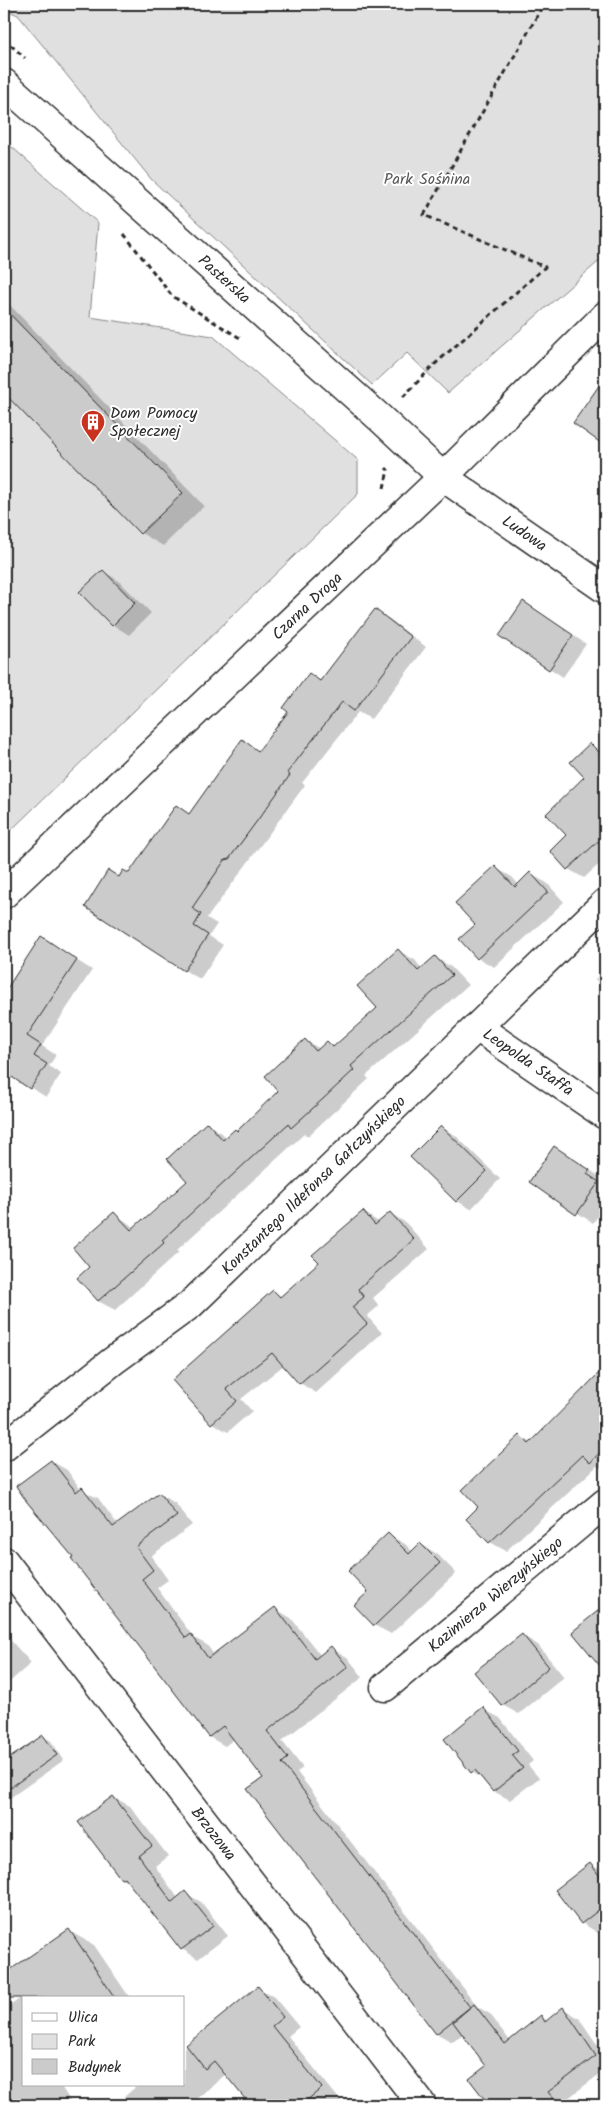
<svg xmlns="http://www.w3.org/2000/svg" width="609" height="2109" font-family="Kalam,sans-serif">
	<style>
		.green { fill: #e0e0e0; stroke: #868686 }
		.shadow { fill: #0003 }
		.building { fill: #cbcbcb; stroke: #2b2b2b }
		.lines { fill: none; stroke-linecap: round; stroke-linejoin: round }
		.street-casing { stroke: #2b2b2b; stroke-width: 31 }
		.path { stroke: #2b2b2b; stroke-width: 3; stroke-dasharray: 5 4; stroke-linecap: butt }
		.street { stroke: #fff; stroke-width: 28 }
		.labels { text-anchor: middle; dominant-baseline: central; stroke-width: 4; stroke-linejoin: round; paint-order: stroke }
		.park-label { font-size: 16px; fill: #585858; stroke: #fff }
		.street-label { font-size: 16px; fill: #2b2b2b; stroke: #fff }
		.poi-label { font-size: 16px; fill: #2b2b2b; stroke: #fff; text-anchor: start }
	</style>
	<rect width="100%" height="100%" fill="#fff"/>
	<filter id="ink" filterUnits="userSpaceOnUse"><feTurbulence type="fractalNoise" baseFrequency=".02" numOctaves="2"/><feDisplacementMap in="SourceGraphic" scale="10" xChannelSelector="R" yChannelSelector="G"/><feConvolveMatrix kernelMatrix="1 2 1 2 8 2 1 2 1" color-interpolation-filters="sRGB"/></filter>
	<g filter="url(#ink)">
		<g class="green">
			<path d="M4,4H605V256L448,393L407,353L372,385L151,179L18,15L4,9Z"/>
			<path d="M4,140L98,223L90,317L213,336L358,460V494L4,837Z"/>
		</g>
		<g class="shadow">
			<path d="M4,299L204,506L163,546L141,533L4,391Z"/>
			<path d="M605,537V547L600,544Z"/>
			<path d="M103,571L119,581L151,613L129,635L113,625Z"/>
			<path d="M376,611L391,620L426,647L371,719L358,712L302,783L305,785L207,918L217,924L209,936L223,945L200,979L184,970L120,878L130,875L190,815L242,741L259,751L290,712L310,675L322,682Z"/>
			<path d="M537,611L586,644L563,677L500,636Z"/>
			<path d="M590,745L605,754V859L584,878L568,869V835L586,778Z"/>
			<path d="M496,868L512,877L519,885L530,874L547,883L564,902L494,967L478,958L476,925Z"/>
			<path d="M41,938L92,970L42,1046L56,1055L49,1066L61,1074L46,1097L12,1076L4,1088V995Z"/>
			<path d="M398,951L415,960L422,969L435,957L451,967L468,985L366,1076L369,1079L308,1136L304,1134L177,1250L179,1252L115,1310L98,1301L91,1267L114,1213L135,1228L189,1181L207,1124L227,1137L238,1132L280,1091L305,1040L320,1049L327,1042L335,1047L378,1008Z"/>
			<path d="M605,969V990L595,979Z"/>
			<path d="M441,1127L455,1135L500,1179L471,1209L457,1201Z"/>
			<path d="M555,1147L605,1180L603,1184L605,1186V1206L593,1223L531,1182Z"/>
			<path d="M363,1212L380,1223L390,1213L406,1223L429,1249L373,1298L379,1306L367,1316L382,1333L316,1393L300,1383L284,1365L241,1399L252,1411L228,1432L212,1423L173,1380L274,1292L282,1297L320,1262Z"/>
			<path d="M600,1375L605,1378V1470L597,1466L506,1551L490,1542L480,1507L520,1436L532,1443Z"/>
			<path d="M51,1461L67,1470L81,1490L98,1498L118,1525L159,1494L175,1503L192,1525L151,1556L168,1580L157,1588L194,1638L207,1645L214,1655L276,1609L291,1618L321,1656L331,1648L347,1657L363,1677L282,1741L303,1768L297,1772L478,2007L490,2014L510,2041L541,2017L548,2021L564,2009L579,2018L605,2056V2070L563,2102L566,2105H490L471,2079L488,2066L463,2034L452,2042L436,2033L264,1778L234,1739L225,1746L209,1737L75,1557Z"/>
			<path d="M389,1535L405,1544L413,1552L421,1544L437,1554L456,1573L391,1634L374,1625L370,1592Z"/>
			<path d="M605,1606V1667L574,1632Z"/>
			<path d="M4,1633L31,1663L4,1687Z"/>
			<path d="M522,1635L538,1645L564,1677L519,1714L502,1705Z"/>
			<path d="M483,1709L500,1718L533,1761L528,1765L539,1778L510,1800L493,1791L485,1780L472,1772Z"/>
			<path d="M43,1736L51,1741L64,1760L4,1802V1764Z"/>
			<path d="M113,1797L130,1806L168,1856L155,1866L178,1898L185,1893L201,1902L228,1936L198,1959L182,1949L130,1883L122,1878Z"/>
			<path d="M590,1864L605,1873V1927L598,1933L582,1923Z"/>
			<path d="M69,1931L94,1945L130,1998H24V2085H60L73,2105H9L4,2098V2010L35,1988Z"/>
			<path d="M258,1988L274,1997L299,2027L288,2036L344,2105H251L226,2074L190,2105H131L124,2097L138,2085H184V2048Z"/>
		</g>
		<g class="building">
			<path d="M4,308L183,493L140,534L4,393Z"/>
			<path d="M605,377V446L573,423Z"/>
			<path d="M103,570L135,603L112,626L79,592Z"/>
			<path d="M523,601L573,635L549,670L499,636Z"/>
			<path d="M375,609L411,637L354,711L342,702L287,773L290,775L265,810L229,859L225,860L192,908L201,914L194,926L208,935L184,971L85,907L108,870L119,877L123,870L129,873L176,805L189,814L242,739L258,751L288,712L283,708L309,673L320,681Z"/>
			<path d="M590,743L605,758V835L567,870L550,851L566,835L546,814L584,777L570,762Z"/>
			<path d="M495,866L515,887L530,872L548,892L477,959L459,939L475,925L455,903Z"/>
			<path d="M41,936L77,960L27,1036L41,1045L34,1056L47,1064L30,1089L4,1072V993Z"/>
			<path d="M398,949L418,971L435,956L452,975L351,1066L354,1070L323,1099L291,1128L288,1124L162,1240L164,1243L98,1301L77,1278L89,1267L73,1248L114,1212L131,1230L143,1219L144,1220L187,1181L167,1159L207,1122L223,1140L235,1129L237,1131L278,1091L265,1076L305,1039L316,1051L327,1041L333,1047L377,1008L357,986Z"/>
			<path d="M441,1126L487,1171L456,1202L410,1157Z"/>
			<path d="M554,1146L590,1170L587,1174L599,1182L576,1215L529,1182Z"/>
			<path d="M363,1211L375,1225L390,1212L414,1239L358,1289L364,1297L352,1307L367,1324L299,1384L272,1353L226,1389L237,1401L211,1424L172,1380L273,1290L280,1297L319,1262L312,1255Z"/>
			<path d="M605,1367V1447L590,1463L582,1455L489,1543L466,1519L478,1507L462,1490L520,1435L529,1444Z"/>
			<path d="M51,1460L76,1492L82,1487L113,1527L159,1493L177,1516L136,1547L153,1570L142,1579L186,1638L191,1634L208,1658L275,1607L315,1659L331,1646L348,1667L267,1731L288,1758L282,1763L470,2007L436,2034L247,1789L263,1778L223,1726L209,1737L71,1558L73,1557L27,1502L16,1486Z"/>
			<path d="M388,1533L409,1554L420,1543L440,1563L374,1626L354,1605L368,1592L348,1571Z"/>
			<path d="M605,1605V1672L572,1632Z"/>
			<path d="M522,1634L549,1667L502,1706L474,1672Z"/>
			<path d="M483,1707L518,1751L512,1755L523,1768L493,1792L475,1770L471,1773L444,1739Z"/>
			<path d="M43,1735L57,1755L4,1792V1762Z"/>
			<path d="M113,1796L152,1846L139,1856L172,1902L185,1891L213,1926L181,1950L124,1877L121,1879L78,1822Z"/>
			<path d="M590,1863L605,1883V1905L581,1924L555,1890Z"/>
			<path d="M69,1929L115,1998H4V1974Z"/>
			<path d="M258,1986L283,2017L272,2026L322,2088L301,2105H250L214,2061L205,2069L186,2045Z"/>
			<path d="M474,2004L505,2044L541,2015L545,2022L563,2007L596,2056L548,2092L559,2105H489L469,2079L486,2066L453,2022Z"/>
		</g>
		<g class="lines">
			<defs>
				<g id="street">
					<path id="s1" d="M4,83L381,419L443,477L605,589"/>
					<path id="s2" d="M4,894L443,477L605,316"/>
					<path id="s3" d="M477,1027L605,1115"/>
					<path id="s4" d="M4,1447L113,1361L191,1304L605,903"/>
					<path id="s5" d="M4,1561L422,2105"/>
					<path id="s6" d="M385,1687L605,1503"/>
				</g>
			</defs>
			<use href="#street" class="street-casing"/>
			<g class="path">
				<path d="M4,39L25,58"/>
				<path d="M124,234L172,296L240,338"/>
				<path d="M403,397L435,364L545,267L424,215L544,4"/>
				<path d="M384,488L388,470L386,468"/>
			</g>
			<use href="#street" class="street"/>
		</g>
	</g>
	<defs>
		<symbol id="building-pin" viewBox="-11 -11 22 30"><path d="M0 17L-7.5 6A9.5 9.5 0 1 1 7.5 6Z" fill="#c8321e" stroke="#fff"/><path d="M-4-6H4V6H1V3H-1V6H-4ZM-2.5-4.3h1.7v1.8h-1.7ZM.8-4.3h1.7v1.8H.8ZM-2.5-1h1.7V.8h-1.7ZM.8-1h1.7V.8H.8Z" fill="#fff"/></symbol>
	</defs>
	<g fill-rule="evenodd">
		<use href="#building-pin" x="79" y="408" width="28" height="38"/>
	</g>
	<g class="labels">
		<g class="park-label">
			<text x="427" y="179">Park Sośnina</text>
		</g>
		<g class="street-label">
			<text stroke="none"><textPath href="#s1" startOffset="295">Pasterska</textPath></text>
			<text stroke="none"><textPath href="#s1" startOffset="689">Ludowa</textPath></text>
			<text stroke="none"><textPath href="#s2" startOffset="418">Czarna Droga</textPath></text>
			<text stroke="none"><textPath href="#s3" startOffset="62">Leopolda Staffa</textPath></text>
			<text stroke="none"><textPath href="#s4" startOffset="406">Konstantego Ildefonsa Gałczyńskiego</textPath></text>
			<text stroke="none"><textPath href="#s6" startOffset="144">Kazimierza Wierzyńskiego</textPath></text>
			<text stroke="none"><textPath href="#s5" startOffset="344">Brzozowa</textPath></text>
		</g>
		<g class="poi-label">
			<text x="110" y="413">Dom Pomocy<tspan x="110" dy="18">Społecznej</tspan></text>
		</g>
	</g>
	<rect width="609" height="2109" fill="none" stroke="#fff" stroke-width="20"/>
	<rect x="10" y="10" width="589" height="2089" fill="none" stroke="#2b2b2b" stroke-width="2" filter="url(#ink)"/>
	<rect x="22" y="1996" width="162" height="90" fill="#ffffff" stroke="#aaaaaa"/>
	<rect x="32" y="2013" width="25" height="8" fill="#ffffff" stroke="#aaaaaa"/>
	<text x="68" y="2022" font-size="15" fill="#2b2b2b">Ulica</text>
	<rect x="32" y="2034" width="25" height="15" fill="#e0e0e0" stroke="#aaaaaa"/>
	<text x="68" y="2046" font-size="15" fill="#2b2b2b">Park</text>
	<rect x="32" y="2059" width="25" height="15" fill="#cbcbcb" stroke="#aaaaaa"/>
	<text x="68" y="2072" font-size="15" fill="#2b2b2b">Budynek</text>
</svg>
